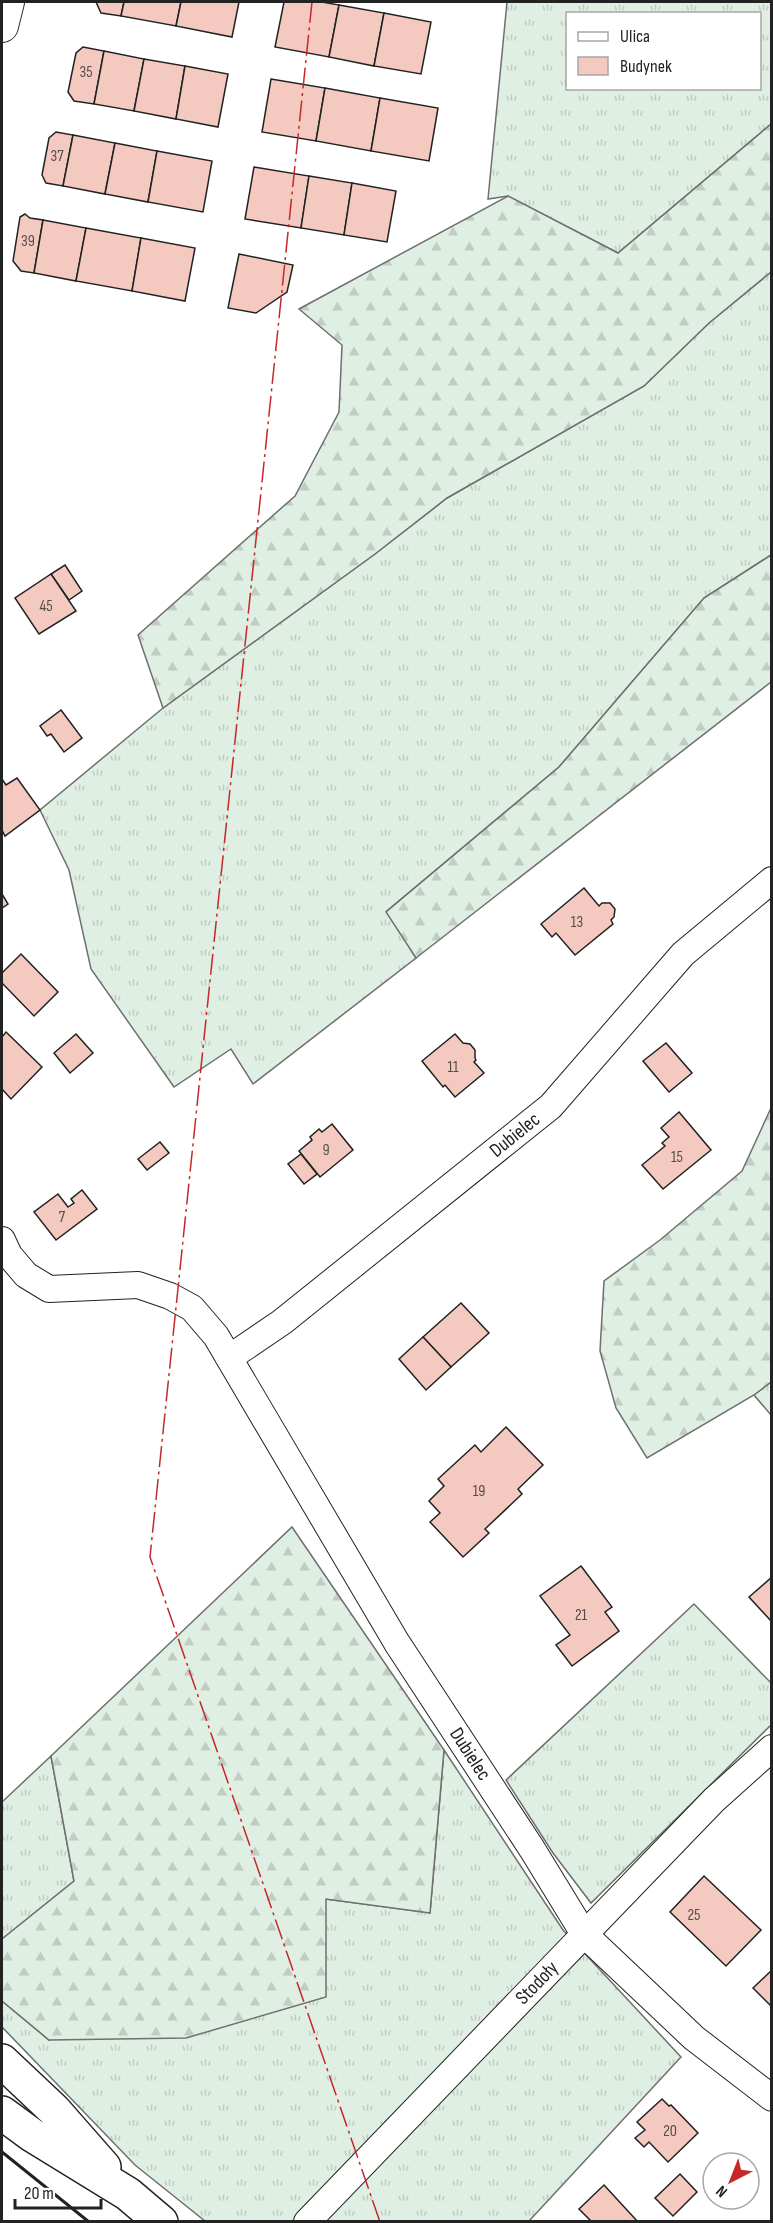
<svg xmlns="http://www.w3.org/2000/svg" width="773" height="2223" font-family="'Sofia Sans Condensed',sans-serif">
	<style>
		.grass { fill: url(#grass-tufts); stroke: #6f6f6f; stroke-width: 1.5; fill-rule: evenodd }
		.forest { fill: url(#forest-firs); stroke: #6f6f6f; stroke-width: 1.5 }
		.building { fill: #f3c9c0; stroke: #222; stroke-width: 1.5 }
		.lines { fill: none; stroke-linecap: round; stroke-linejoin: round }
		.minor-casing { stroke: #222; stroke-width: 28 }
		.tertiary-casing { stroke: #222; stroke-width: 34 }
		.secondary-casing { stroke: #222; stroke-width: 36 }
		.minor { stroke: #fff; stroke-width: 26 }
		.tertiary { stroke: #fff; stroke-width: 32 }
		.secondary { stroke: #fff; stroke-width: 33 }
		.wall { stroke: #222; stroke-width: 3 }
		.power { stroke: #c62828; stroke-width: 1.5; stroke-dasharray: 21 4.5 3 4.5; stroke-linecap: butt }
		.labels { text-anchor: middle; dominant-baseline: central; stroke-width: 4.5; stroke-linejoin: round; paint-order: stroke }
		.number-label { font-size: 16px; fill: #564c4a }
		.street-label { font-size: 20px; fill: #222; stroke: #fff }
	</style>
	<defs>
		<pattern id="grass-tufts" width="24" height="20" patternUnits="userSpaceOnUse" patternTransform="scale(1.5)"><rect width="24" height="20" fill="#e0efe3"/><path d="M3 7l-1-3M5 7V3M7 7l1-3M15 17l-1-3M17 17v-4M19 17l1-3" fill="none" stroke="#c0cdc2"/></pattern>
		<pattern id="forest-firs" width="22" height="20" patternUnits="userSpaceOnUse" patternTransform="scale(1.5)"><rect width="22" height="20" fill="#e0efe3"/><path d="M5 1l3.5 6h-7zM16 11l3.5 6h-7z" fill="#c0cdc2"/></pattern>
	</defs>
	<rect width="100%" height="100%" fill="#fff"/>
	<g class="grass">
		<path d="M507,2H771V124L618,253L508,196L488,199ZM568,14H760V88H568Z"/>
		<path d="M771,272V555L704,598L559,767L387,911L416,958L253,1084L231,1049L174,1087L91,969L69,870L40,810L163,708L375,554L447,498L644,386L709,323Z"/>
		<path d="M771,1382V1415L754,1395Z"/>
		<path d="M694,1604L771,1683V1725L591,1903L553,1853L506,1780Z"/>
		<path d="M444,1750L563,1930L681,2057L529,2221H205L135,2165L2,2027V2001L49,2040L326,1899L430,1913Z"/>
		<path d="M51,1756L74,1881L2,1939V1802Z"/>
	</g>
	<g class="forest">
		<path d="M771,124V272L709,323L644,386L447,498L375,554L163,708L138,635L295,496L339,412L342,345L299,309L508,196L618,253Z"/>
		<path d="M771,555V682L416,958L386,912L559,767L704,598Z"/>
		<path d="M771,1108V1382L754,1395L647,1458L616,1408L600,1351L604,1281L660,1240L742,1171Z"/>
		<path d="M292,1527L444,1750L430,1913L326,1899V1997L186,2038L49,2040L2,2001V1939L74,1881L51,1756Z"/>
	</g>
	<g class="building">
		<path d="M96,2H124L121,16L101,13Z"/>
		<path d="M124,2H181L176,26L121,16Z"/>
		<path d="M181,2H239L232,37L176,26Z"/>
		<path d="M284,2H322L339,5L329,57L275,47Z"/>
		<path d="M339,5L384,13L374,66L329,57Z"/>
		<path d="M384,13L431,22L421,74L374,66Z"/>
		<path d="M83,47L104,51L94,104L74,101L68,92L76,53Z"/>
		<path d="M104,51L144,59L134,111L94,104Z"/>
		<path d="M144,59L185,66L176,119L134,111Z"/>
		<path d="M185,66L228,74L218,127L176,119Z"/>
		<path d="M271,79L325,88L316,141L262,132Z"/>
		<path d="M325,88L380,98L371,151L316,141Z"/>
		<path d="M380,98L438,108L429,161L371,151Z"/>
		<path d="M56,132L73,135L63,186L46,183L42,175L49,138Z"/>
		<path d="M73,135L115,143L105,194L63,186Z"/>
		<path d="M115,143L157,151L148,202L105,194Z"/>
		<path d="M157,151L212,161L203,212L148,202Z"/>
		<path d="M254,167L309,176L301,228L245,219Z"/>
		<path d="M309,176L352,183L344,235L301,228Z"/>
		<path d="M352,183L396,191L387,242L344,235Z"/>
		<path d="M25,214L30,218L43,220L34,273L21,271L13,261L20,217Z"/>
		<path d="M43,220L86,228L76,281L34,273Z"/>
		<path d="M86,228L141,238L132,291L76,281Z"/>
		<path d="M141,238L195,248L185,301L132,291Z"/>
		<path d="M239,254L293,265L287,292L256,313L228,308Z"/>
		<path d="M65,565L82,591L69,600L51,574Z"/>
		<path d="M51,574L76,611L39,634L15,598Z"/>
		<path d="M61,710L82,738L64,752L51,734L47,736L40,726Z"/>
		<path d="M17,778L40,810L5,836L2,830V779L6,785Z"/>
		<path d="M584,888L599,906L602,903H610L615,909L614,917L611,920L613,924L575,955L556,933L552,937L541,924Z"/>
		<path d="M2,894L8,904L2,908Z"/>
		<path d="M21,954L58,992L34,1016L2,983V973Z"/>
		<path d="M6,1032L42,1067L11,1099L2,1089V1037Z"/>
		<path d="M76,1034L93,1053L70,1073L54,1053Z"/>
		<path d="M455,1034L463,1043L470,1044L475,1050V1058L476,1060L474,1062L484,1073L455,1097L445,1085L443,1087L422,1061Z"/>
		<path d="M666,1043L692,1073L669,1092L643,1061Z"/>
		<path d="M679,1112L711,1150L663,1189L642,1165L665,1146L662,1143L669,1137L661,1128Z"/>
		<path d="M332,1124L353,1150L320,1177L299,1151L312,1140L310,1137L319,1129L322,1132Z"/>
		<path d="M160,1142L169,1153L147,1170L138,1159Z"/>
		<path d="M301,1154L317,1174L304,1184L288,1164Z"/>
		<path d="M82,1190L97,1209L56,1240L34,1212L58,1194L68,1207L74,1203L71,1199Z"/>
		<path d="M461,1303L489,1333L451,1367L423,1337Z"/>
		<path d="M423,1337L451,1367L426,1390L399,1359Z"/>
		<path d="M506,1427L543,1465L518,1489L522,1494L485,1529L489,1533L463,1557L430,1522L440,1513L429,1501L444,1486L438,1479L475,1445L481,1452Z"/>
		<path d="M581,1566L612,1607L605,1612L619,1631L572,1666L556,1645L570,1635L540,1596Z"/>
		<path d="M772,1577V1622L749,1597Z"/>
		<path d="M704,1876L761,1930L726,1966L670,1912Z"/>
		<path d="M772,1970V2007L753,1988Z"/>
		<path d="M662,2099L669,2106L671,2105L698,2133L668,2162L649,2142L644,2147L635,2138L645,2130L637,2122Z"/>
		<path d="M680,2174L697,2192L673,2216L655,2198Z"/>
		<path d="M604,2185L638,2222H592L579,2209Z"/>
	</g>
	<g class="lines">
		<defs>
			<g id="minor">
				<path d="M2,1240L9,1255L26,1275L49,1289L138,1285L170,1296L192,1308L216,1336L397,1643L532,1849L584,1934L694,2038L772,2098"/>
				<path d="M229,1358L282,1322L551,1106L683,954L772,880"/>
				<path d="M307,2222L714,1800L772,1748"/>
			</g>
			<path id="tertiary" d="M2,26L8,2"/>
			<g id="secondary">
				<path d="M2,2061L54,2110L104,2167"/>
				<path d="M2,2113L32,2135L128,2194L161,2222"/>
			</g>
		</defs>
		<use href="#minor" class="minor-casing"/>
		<use href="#tertiary" class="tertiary-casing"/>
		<use href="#secondary" class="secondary-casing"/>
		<use href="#minor" class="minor"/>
		<use href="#tertiary" class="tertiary"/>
		<use href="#secondary" class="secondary"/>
		<path class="wall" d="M2,2152L89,2222"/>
		<path class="power" d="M312,2L150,1557L380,2222"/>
	</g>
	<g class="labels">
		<g class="number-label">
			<text x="86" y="72">35</text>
			<text x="57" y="156">37</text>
			<text x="28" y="241">39</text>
			<text x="46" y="606">45</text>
			<text x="577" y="922">13</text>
			<text x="453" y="1067">11</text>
			<text x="326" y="1150">9</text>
			<text x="677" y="1157">15</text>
			<text x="62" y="1217">7</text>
			<text x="479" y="1491">19</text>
			<text x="581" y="1615">21</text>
			<text x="694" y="1915">25</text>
			<text x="670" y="2131">20</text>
		</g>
		<g class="street-label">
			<text transform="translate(515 1135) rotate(-39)">Dubielec</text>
			<text transform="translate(470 1754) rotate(57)">Dubielec</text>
			<text transform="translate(537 1983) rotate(-46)">Stodoły</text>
		</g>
	</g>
	<rect width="773" height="2223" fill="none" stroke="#222222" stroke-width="6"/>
	<rect x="566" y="12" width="195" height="78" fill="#ffffff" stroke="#a7a7a7" stroke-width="1.5"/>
	<rect x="578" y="32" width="30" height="9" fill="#ffffff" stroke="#a7a7a7" stroke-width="1.5"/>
	<text x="620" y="42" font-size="18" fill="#222222">Ulica</text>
	<rect x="578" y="57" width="30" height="18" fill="#f3c9c0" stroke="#a7a7a7" stroke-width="1.5"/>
	<text x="620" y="72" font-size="18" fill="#222222">Budynek</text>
	<g transform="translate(731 2181) rotate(222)"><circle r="28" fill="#ffffff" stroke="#a7a7a7" stroke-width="1.5"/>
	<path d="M0-4.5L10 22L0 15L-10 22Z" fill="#c62828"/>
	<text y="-9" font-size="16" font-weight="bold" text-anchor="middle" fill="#222222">N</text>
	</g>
	<path d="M15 2199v9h86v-9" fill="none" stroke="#222222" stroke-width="3"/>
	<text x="24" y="2199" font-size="18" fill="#222222" stroke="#ffffff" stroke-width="4.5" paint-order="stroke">20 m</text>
</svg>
